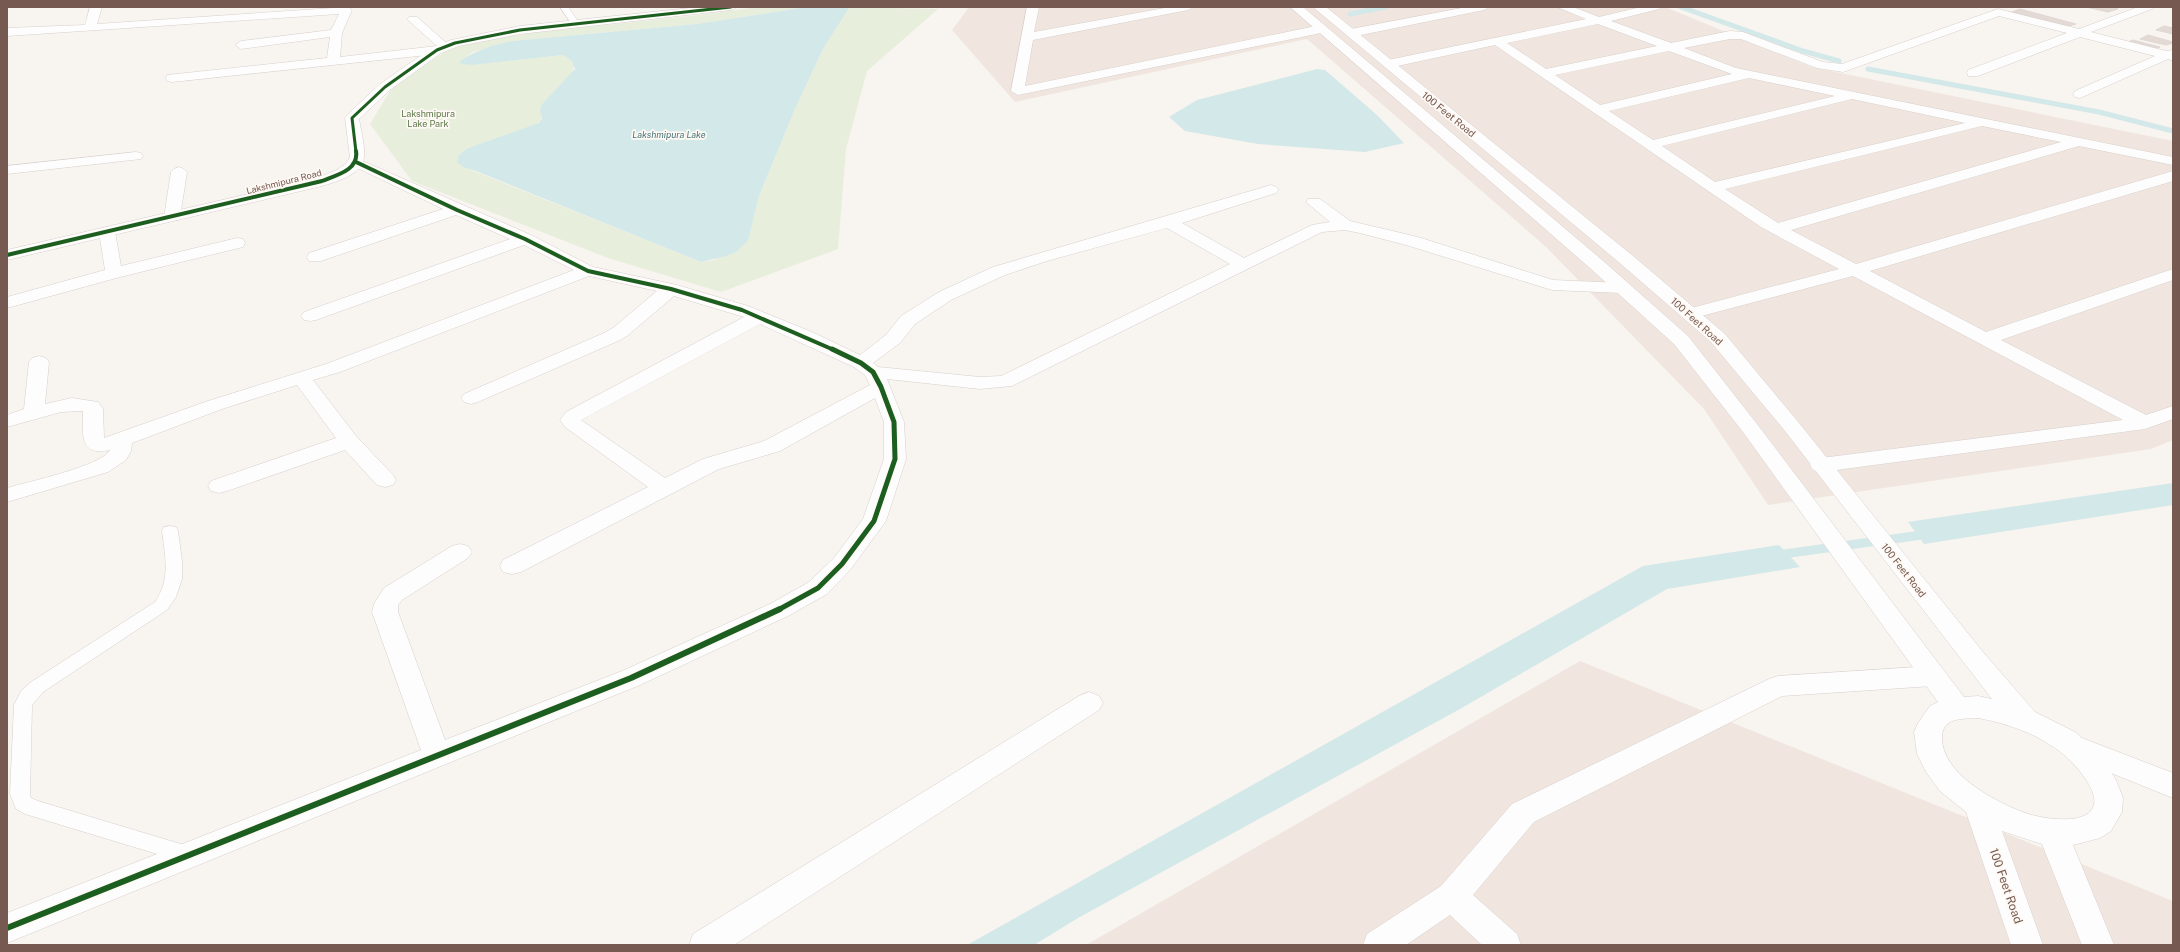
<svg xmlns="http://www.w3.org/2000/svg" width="2180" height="952" viewBox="0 0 2180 952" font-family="'Public Sans',sans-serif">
	<rect width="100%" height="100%" fill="#f8f4f0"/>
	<!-- residential -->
	<g fill="#f0e6df">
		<polygon points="969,7 1665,7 1811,67 2173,141 2173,440 2151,449 1768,505 1704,409 1546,247 1307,39 1015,102 952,30"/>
		<polygon points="1580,661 2173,901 2173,945 1086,945"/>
	</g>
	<!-- green -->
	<polygon fill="#e8eedc" points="757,7 807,7 697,24 512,41 473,52 462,60 476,64 563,55 572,61 575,64 572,73 542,104 541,121 535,125 468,148 469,169 701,262 714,260 748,241 759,196 795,109 823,49 849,7 938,9 867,71 846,149 838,249 721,292 608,258 412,181 370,124 393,86 457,44 539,32 690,16"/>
	<!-- water -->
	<g fill="#d3e8e8">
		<path d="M807,7l42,1 -26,41 -28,60 -36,87 -11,45 -12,11 -10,4 -25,6 -225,-91 -13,-4 -6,-5 2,-7 9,-7 71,-25 3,-4 -2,-9 2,-6 33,-35 -3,-8 -9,-6 -92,10 -10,-1 -1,-3c17,-11 32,-16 52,-20l185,-17z"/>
		<polygon points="1317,69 1325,70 1377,115 1404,143 1365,152 1258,144 1185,131 1169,117 1197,100"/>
		<polygon points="2173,483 2173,505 1924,544 1908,522"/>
		<polygon points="1779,545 1800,567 1667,589 1460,709 1078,918 1034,945 967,945 1643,566"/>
	</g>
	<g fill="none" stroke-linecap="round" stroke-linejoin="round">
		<!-- stream-far1 -->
		<g stroke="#d3e8e8" stroke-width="5">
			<polyline points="1681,7 1803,51 1839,61"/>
			<polyline points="1350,14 1386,7"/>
			<polyline points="1868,69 2099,112 2173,131"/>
		</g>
		<!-- stream -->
		<polyline stroke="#d3e8e8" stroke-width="9" points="1776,555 1929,534"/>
	</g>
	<!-- building -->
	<g fill="#e3dad5" stroke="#e1d7d3">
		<polygon points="2086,7 2110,7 2118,9 2108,12"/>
		<polygon points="2020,9 2076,24 2065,27 2009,13"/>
		<polygon points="2164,26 2173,28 2173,34 2156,30"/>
		<polygon points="2148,35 2173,42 2173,43 2166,45 2140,39"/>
		<polygon points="2133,40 2160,47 2153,50 2125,43"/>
	</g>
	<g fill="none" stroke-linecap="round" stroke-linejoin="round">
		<defs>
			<g id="lane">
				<polygon points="560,7 568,7 580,24 579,26 573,26"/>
				<path d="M170,526l6,1 2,4 4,30v18l-6,18 -9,13 -124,82 -11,13 -2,89 1,4 7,3 156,47 3,6 -3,6 -7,3 -162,-49 -9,-5 -6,-15 4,-89 7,-14 10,-9 124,-80c16,-23 10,-46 7,-71l2,-4z"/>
			</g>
			<g id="street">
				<polygon points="90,7 102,7 97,24 348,7 352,10 342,33 340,57 437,46 409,21 407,19 409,17 417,17 451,47 449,50 437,54 172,82 167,81 166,78 167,75 327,58 330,37 241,49 235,45 241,41 331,30 339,14 7,36 7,28 85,25"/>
				<polygon points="1027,7 1039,7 1034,32 1170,7 1194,7 1188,10 1033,40 1025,86 1321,25 1327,29 1321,33 1018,95 1011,91"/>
				<polygon points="1467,7 1490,7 1484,10 1351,37 1345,33 1351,29"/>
				<path d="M1557,7h16l26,10 42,-10h20l-2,2 -48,12 60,22 59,-12 13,1 80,30 19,2 156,-55 81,20 59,-22h16l-2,2 -61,23 75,19 7,-1v11l-5,-2 -88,39 -5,-1 -2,-3 2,-3 80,-35 -75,-19 -102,39h-10l-1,-3 1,-3 99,-37 -68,-17 -156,56 -26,-4 -76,-29h-11l-46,9 52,20 437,89v8l-94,-19 -288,84 65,34 317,-93v10l-303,90 116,61 187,-63v11l-172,60 145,75 27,-9v13l-28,10 -324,43 -8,-2 -3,-5 3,-5 8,-2 302,-38 -270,-144 -163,43 -6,-1 -3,-4 3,-4 155,-41 -78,-42 -266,-182 -107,23 -6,-4 6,-4 198,-41zM1598,24l59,22 -111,23 -39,-26zM1669,51l63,23 -132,31 -45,-30zM1749,78l86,18 -182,44 -44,-29zM1852,99l113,24 -250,59 -53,-36zM1982,126l79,16 -283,81 -53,-34z"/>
				<polygon points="136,152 141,153 143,156 141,159 7,174 7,166"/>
				<path d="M356,158l175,77 62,32 84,18 71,21 64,26 48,23 26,-20 15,-19 38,-24 54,-25 278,-82 5,2 3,3 -3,3 -94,30 62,35 68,-33 18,-3 -24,-20 2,-3h12l30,22 68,16 135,43 69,3 6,1 3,4 -3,4 -6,1 -70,-3 -146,-45 -46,-12 -15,-3 -23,2 -310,154 -32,3 -93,-10 17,43 2,37 -20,62 -36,49 -23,24 -39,22 -148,69 -633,258v-30l414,-163 -49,-138 2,-8 10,-16 68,-42 8,-2 8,2 4,6 -4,6 -66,42 -4,5v7l47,128 177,-69 148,-67 39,-22 25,-24 29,-39 21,-60v-37l-9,-24 -95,53 -61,18 -198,103 -9,2 -9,-2 -3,-6 3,-6 145,-73 -83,-60 -5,-7 6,-8 178,-95 -70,-21 -47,40 -9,5 -140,61 -7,2 -7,-2 -3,-4 3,-4 140,-61 9,-5 44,-37 -68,-15 -249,96 -27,8 43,56 37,39 3,5 -3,5 -8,2 -8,-2 -32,-35 -118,41 -8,2 -8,-2 -3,-5 3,-5 125,-43 -39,-53 -75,24 -90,34 -1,8 -5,9 -18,12 -101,30v-14c20,-6 95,-22 103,-38 -32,7 -27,-18 -27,-39l-22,1 -54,15v-12l17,-6 5,-47 3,-4 7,-2 7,2 3,4 -4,42 27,-6 26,4 5,7 1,29 104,-37 118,-37 248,-94 -50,-25 -208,75 -6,1 -6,-1 -3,-4 3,-4 206,-73 -54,-24 -135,46h-12l-2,-4 2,-4 134,-44 -92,-44 -2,-3 2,-3zM1167,228l63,36 -229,112 -21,1 -102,-10 -5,-4 27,-20 15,-19 36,-24 54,-25 42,-14zM760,324l94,43 11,8 5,10 -106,56 -61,18 -38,19 -84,-58z"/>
				<polygon points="179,167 184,169 187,172 180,217 178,220 166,220 164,217 171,172 174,169"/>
				<polygon points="107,227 113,229 115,232 121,266 237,238 243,239 245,243 243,247 120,277 7,308 7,297 105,270 99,232 101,229"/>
				<polygon points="1933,666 1942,669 1946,676 1942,683 1933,686 1782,696 1534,822 1473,895 1517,934 1521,945 1482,945 1450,915 1406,945 1363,945 1367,934 1441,886 1512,804 1769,679 1778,676"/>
				<polygon points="1089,692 1099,696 1103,703 1099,710 734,945 689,945 693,934 1079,696"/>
				<polygon points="2074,735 2173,773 2173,798 2064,754 2060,746 2064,738"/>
			</g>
			<g id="secondary">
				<path d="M700,7h37l-6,3 -211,24 -61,12 -18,7 -51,37 -31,29c2,12 6,26 5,38 -1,17 -28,25 -42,29l-315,74v-10l310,-72c12,-5 28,-9 33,-21l-5,-39 2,-3 33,-31 53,-37 18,-7 69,-14z"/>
				<path d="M1290,7h13l299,253 86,76 69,88 207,273 14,-1 14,3 -207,-268 -74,-89 -90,-78 -308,-257h13l307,249 92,78 74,89 184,229 52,60 40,20 27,25 14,23 7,18 -1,14 -11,19 -11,7 -27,7 41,100h-32l-40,-101 -40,-13 41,114h-32l-45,-133 -26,-21 -14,-19 -9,-18 -3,-22 4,-9 12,-17 8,-4 -195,-270 -69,-88 -84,-76zM1978,718c38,7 80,23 104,56 41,54 -30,50 -62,37 -28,-11 -78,-38 -78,-73 0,-21 20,-19 36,-20z"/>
			</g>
		</defs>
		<!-- lane casing -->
		<use href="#lane" stroke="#d7d0cc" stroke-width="1"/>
		<!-- street casing -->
		<use href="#street" stroke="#d7d0cc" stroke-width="1"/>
		<!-- secondary casing -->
		<use href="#secondary" stroke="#d8d0cc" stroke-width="1"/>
		<!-- lane -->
		<use href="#lane" fill="#fefdfd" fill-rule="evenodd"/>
		<!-- street -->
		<use href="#street" fill="#fefdfd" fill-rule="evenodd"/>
		<!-- secondary -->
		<use href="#secondary" fill="#fefdfd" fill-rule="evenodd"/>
		<defs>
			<polyline id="cycleway-far3" points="356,152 352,118 385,87 437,50 455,43 520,30 731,7"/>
			<g id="cycleway-far2">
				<polyline points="356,162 457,210 525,239 588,271 671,289 742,310 834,350"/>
				<path d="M7,255l315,-74c15,-6 37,-11 34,-30"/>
			</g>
			<polyline id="cycleway-far1" points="778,610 818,588 842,564 874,521 895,459 894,422 881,387 873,372 861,363 832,349"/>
			<polyline id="cycleway" points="7,928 631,678 780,609"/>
		</defs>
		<!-- cycleway-far3 casing -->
		<use href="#cycleway-far3" stroke="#fef9f4" stroke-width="4.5"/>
		<!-- cycleway-far2 casing -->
		<use href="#cycleway-far2" stroke="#fef9f4" stroke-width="6"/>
		<!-- cycleway-far1 casing -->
		<use href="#cycleway-far1" stroke="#fef9f4" stroke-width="8"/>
		<!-- cycleway casing -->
		<use href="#cycleway" stroke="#fef9f4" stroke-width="9"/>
		<!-- cycleway-far3 -->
		<use href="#cycleway-far3" stroke="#1b5e20" stroke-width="3"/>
		<!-- cycleway-far2 -->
		<use href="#cycleway-far2" stroke="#1b5e20" stroke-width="4"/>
		<!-- cycleway-far1 -->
		<use href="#cycleway-far1" stroke="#1b5e20" stroke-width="5"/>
		<!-- cycleway -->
		<use href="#cycleway" stroke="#1b5e20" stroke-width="6"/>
	</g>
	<g text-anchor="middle" stroke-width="3.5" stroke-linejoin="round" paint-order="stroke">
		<!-- far-park labels -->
		<g font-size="9" fill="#5e7a4a" stroke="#fef9f4">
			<text x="428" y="117">Lakshmipura<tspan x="428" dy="10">Lake Park</tspan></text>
		</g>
		<!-- far-water labels -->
		<g font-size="9" font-style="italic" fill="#467678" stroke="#fef9f4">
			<text x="669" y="138">Lakshmipura Lake</text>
		</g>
		<!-- far-street labels -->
		<g font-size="9" fill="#765a51" stroke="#fef9f4">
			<text transform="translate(284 182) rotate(-14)" y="3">Lakshmipura Road</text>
		</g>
		<!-- street labels -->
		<g font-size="10" fill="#765a51" stroke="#fef9f4">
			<text transform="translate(1449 114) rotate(39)" y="4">100 Feet Road</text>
			<text transform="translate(1697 321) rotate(42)" y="4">100 Feet Road</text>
			<text transform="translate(1904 570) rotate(52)" y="4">100 Feet Road</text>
		</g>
		<!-- near-street labels -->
		<g font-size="12" fill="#765a51" stroke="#fef9f4">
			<text transform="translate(2006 886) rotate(71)" y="4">100 Feet Road</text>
		</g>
	</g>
	<!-- border -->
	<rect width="2180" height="952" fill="none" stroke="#765a51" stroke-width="16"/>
</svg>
